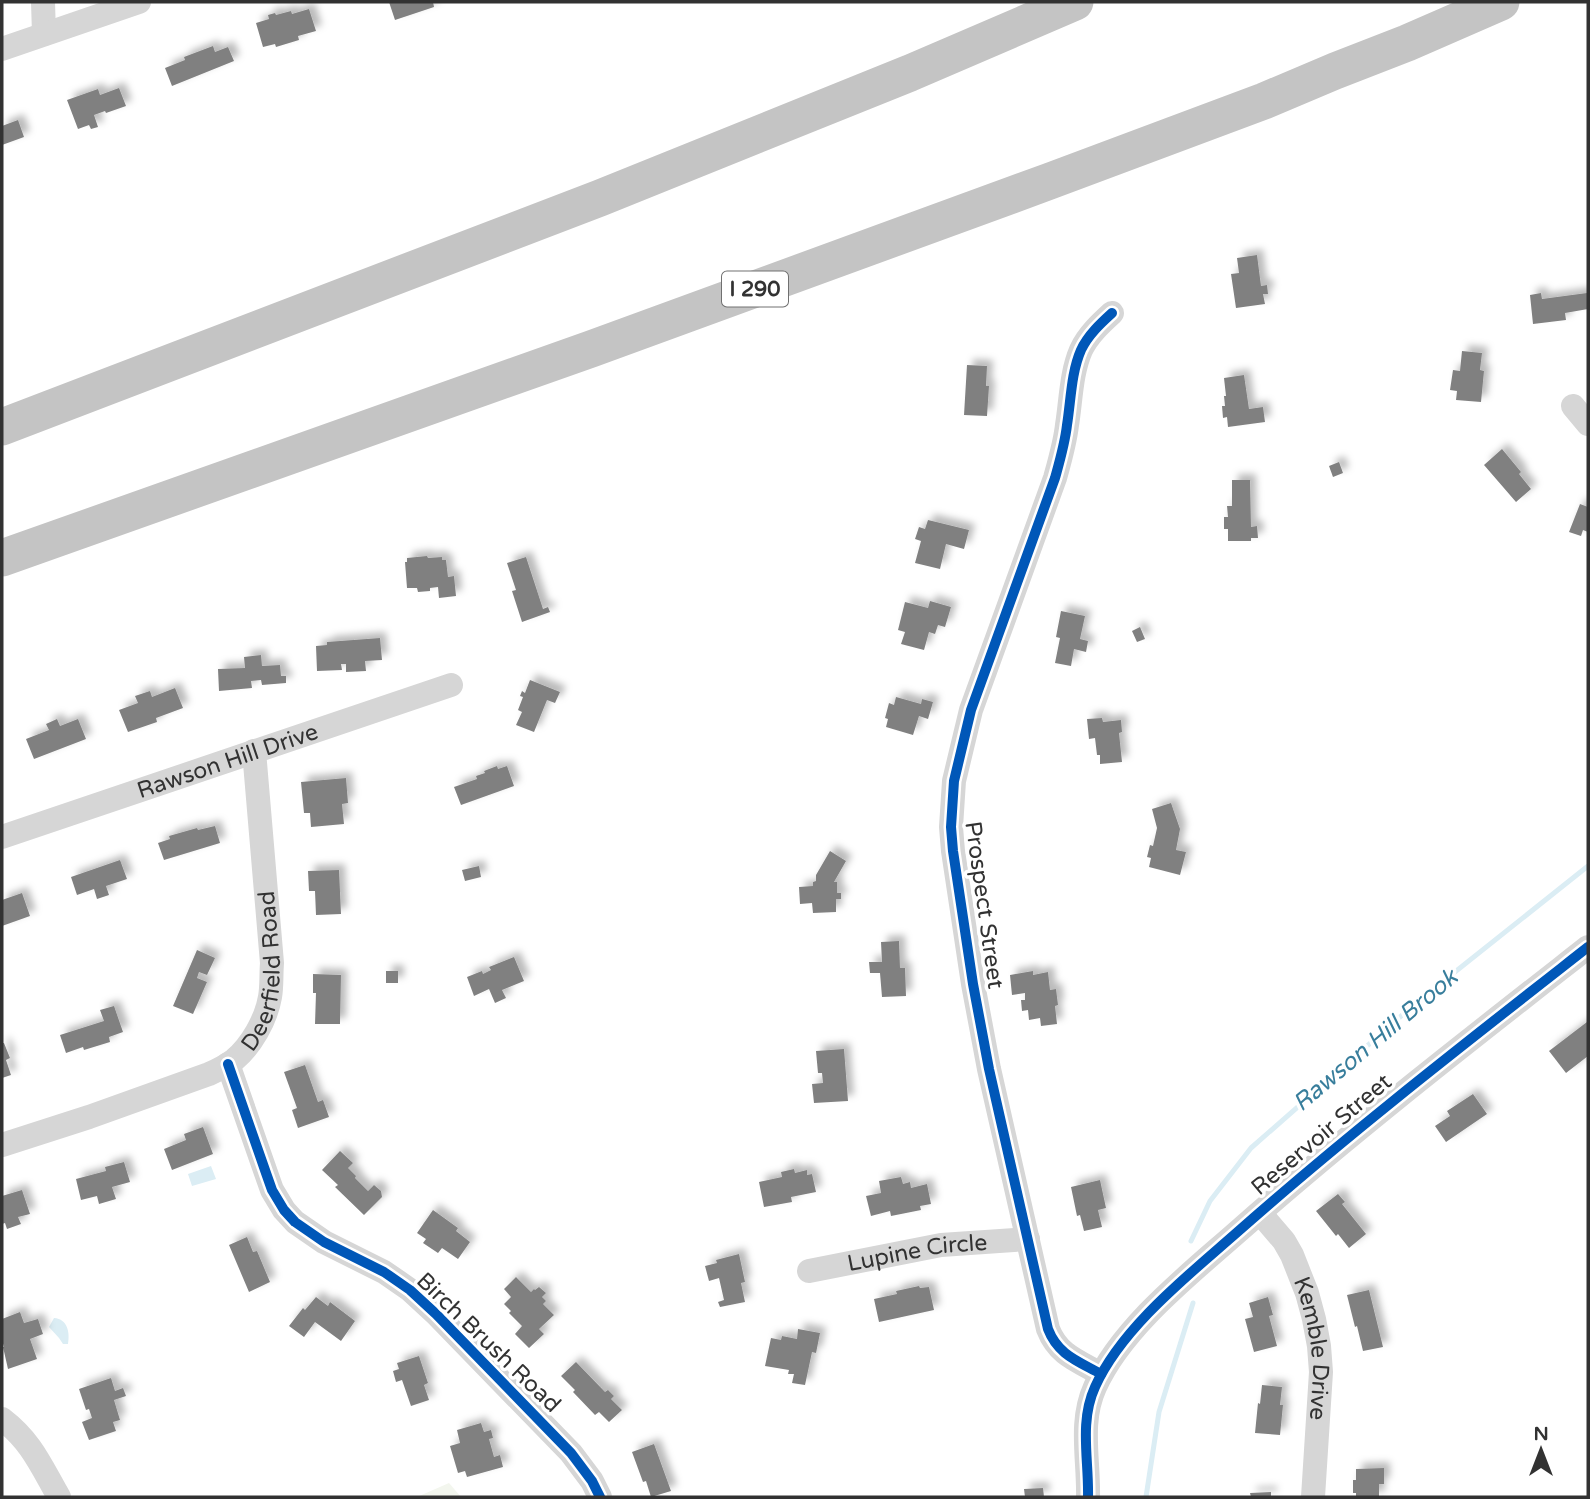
<svg xmlns="http://www.w3.org/2000/svg" width="1590" height="1499" viewBox="0 0 1590 1499" font-family="'Varela Round',sans-serif">
	<defs>
		<filter id="shadow"><feDropShadow dx="6" dy="-6" stdDeviation="3.5" flood-color="#0004"/></filter>
	</defs>
	<rect width="100%" height="100%" fill="#fff"/>
	<!-- green -->
	<polygon fill="#f3f6ee" points="449,1483 461,1497 417,1497"/>
	<!-- water -->
	<g fill="#dbedf4">
		<polygon points="211,1166 216,1179 192,1186 188,1174"/>
		<path d="M54,1318c14,1 16,15 14,26h-5l-4,-6 -10,-11z"/>
	</g>
	<g fill="none" stroke-linecap="round" stroke-linejoin="round">
		<!-- stream -->
		<g stroke="#dbedf4" stroke-width="5">
			<polyline points="1191,1241 1210,1201 1251,1148 1416,1003 1588,866"/>
			<polyline points="1146,1497 1159,1412 1193,1303"/>
		</g>
	</g>
	<!-- building -->
	<g fill="#808080" filter="url(#shadow)">
		<polygon points="389,2 433,2 434,7 395,20"/>
		<polygon points="309,9 316,31 298,36 299,40 276,47 275,44 263,47 256,23 269,19 268,15 275,13 276,15 291,11 292,14"/>
		<polygon points="213,46 215,52 228,47 234,61 172,86 165,68 185,60 184,57"/>
		<polygon points="119,88 126,106 106,113 105,111 94,115 98,127 91,129 89,125 78,129 67,100 98,89 100,95"/>
		<polygon points="18,120 24,137 2,145 2,126"/>
		<polygon points="1257,255 1261,286 1267,285 1268,294 1263,294 1265,304 1236,308 1231,274 1239,273 1237,258"/>
		<polygon points="1541,293 1542,299 1587,293 1588,309 1565,313 1566,320 1533,324 1530,295"/>
		<polygon points="1462,351 1482,353 1480,370 1484,371 1481,402 1456,400 1457,391 1450,390 1453,370 1460,371"/>
		<polygon points="967,365 987,366 986,386 989,386 987,416 964,415"/>
		<polygon points="1244,375 1249,409 1263,407 1265,422 1228,427 1227,417 1223,418 1222,406 1225,406 1224,396 1226,396 1224,378"/>
		<polygon points="1502,449 1521,472 1519,474 1531,489 1516,502 1484,465"/>
		<polygon points="1339,462 1343,473 1333,477 1329,466"/>
		<polygon points="1232,480 1250,480 1251,527 1257,526 1258,538 1251,538 1251,541 1228,541 1228,529 1224,529 1224,517 1228,517 1227,506 1232,506"/>
		<polygon points="1580,504 1588,507 1588,532 1583,530 1581,536 1569,532"/>
		<polygon points="928,520 969,530 964,549 946,544 940,569 915,563 921,541 915,539 919,527 925,529"/>
		<polygon points="427,556 428,558 442,557 442,560 446,560 448,577 454,576 456,596 439,598 438,587 430,588 430,591 418,592 417,588 407,588 405,562 407,562 407,558"/>
		<polygon points="526,557 543,609 548,607 550,612 522,622 512,591 516,590 507,563"/>
		<polygon points="930,601 951,607 945,627 938,625 935,634 929,632 924,650 901,644 905,632 898,630 905,602 928,608"/>
		<polygon points="1061,611 1085,616 1080,639 1088,641 1086,652 1074,649 1071,666 1055,663 1060,638 1056,637"/>
		<polygon points="1140,627 1145,639 1137,642 1132,631"/>
		<polygon points="380,638 382,660 365,661 366,671 346,672 346,664 341,664 342,670 317,671 316,646 327,645 327,642"/>
		<polygon points="261,655 262,666 280,665 281,676 286,676 286,683 262,685 261,680 251,681 252,688 219,691 218,669 245,668 244,657"/>
		<polygon points="530,680 560,692 555,703 547,700 534,732 516,725 522,712 518,710 523,697 520,696 522,691 525,693"/>
		<polygon points="175,688 183,708 156,718 157,722 128,732 119,710 138,703 135,696 150,691 152,697"/>
		<polygon points="896,697 921,704 922,699 933,702 928,719 919,716 913,735 886,727 888,719 885,718 889,703 894,705"/>
		<polygon points="1102,718 1103,722 1121,720 1122,732 1119,733 1122,762 1100,764 1100,755 1097,755 1095,738 1089,739 1087,719"/>
		<polygon points="57,719 60,726 78,719 86,739 34,759 26,739 49,730 46,724"/>
		<polygon points="497,766 498,769 507,766 514,786 461,805 454,787 477,779 476,776 485,773 484,771"/>
		<polygon points="346,778 348,803 342,804 344,824 311,827 310,813 304,813 301,782"/>
		<polygon points="1171,803 1180,829 1176,850 1186,852 1180,875 1149,867 1151,858 1147,857 1150,845 1153,846 1157,828 1152,809"/>
		<polygon points="215,826 220,843 164,860 158,843 170,839 169,836 197,828 198,830"/>
		<polygon points="830,851 846,861 834,882 837,882 837,893 841,893 841,899 836,899 836,912 813,913 812,903 800,904 799,887 813,886 813,882 816,881 816,875"/>
		<polygon points="120,860 127,879 106,886 109,895 97,899 94,889 77,895 71,877"/>
		<polygon points="479,866 481,877 465,881 462,870"/>
		<polygon points="339,870 341,914 316,915 315,891 309,891 308,871"/>
		<polygon points="22,893 30,916 2,926 2,900"/>
		<polygon points="899,941 900,968 905,968 906,996 882,997 880,973 870,973 869,962 882,962 881,942"/>
		<polygon points="197,950 215,958 207,975 199,972 197,978 207,982 193,1014 173,1006"/>
		<polygon points="514,957 524,981 502,990 506,998 495,1003 489,989 474,996 467,977 482,971 483,974 491,970 489,967"/>
		<rect x="386" y="971" width="12" height="12"/>
		<polygon points="1033,971 1033,975 1048,972 1050,990 1056,989 1058,1005 1055,1006 1057,1024 1041,1026 1040,1018 1029,1020 1028,1010 1022,1011 1021,1000 1025,1000 1025,993 1012,995 1010,975"/>
		<polygon points="313,974 341,975 340,1024 315,1024 316,993 313,993"/>
		<polygon points="114,1006 123,1032 109,1037 110,1042 84,1050 83,1047 66,1053 60,1035 104,1021 100,1010"/>
		<polygon points="1587,1022 1588,1056 1566,1073 1549,1051"/>
		<polygon points="2,1043 4,1043 10,1058 6,1060 11,1075 2,1078"/>
		<polygon points="844,1049 848,1101 814,1103 812,1084 823,1083 822,1073 818,1073 816,1051"/>
		<polygon points="305,1065 318,1102 323,1100 329,1117 298,1128 292,1110 297,1108 284,1072"/>
		<polygon points="1473,1094 1487,1114 1446,1142 1435,1126 1450,1116 1447,1111"/>
		<polygon points="203,1127 213,1154 172,1170 164,1149 186,1140 184,1134"/>
		<polygon points="340,1151 353,1163 348,1168 356,1176 355,1178 368,1191 374,1185 381,1191 382,1197 364,1215 335,1187 338,1185 322,1170"/>
		<polygon points="124,1162 130,1182 112,1187 116,1199 99,1204 97,1196 81,1200 76,1179 106,1171 105,1167"/>
		<polygon points="794,1169 795,1173 807,1170 807,1175 812,1174 816,1192 791,1197 792,1202 764,1207 759,1182 782,1177 781,1172"/>
		<polygon points="901,1177 903,1184 910,1182 911,1188 927,1184 931,1204 920,1206 921,1210 891,1216 890,1211 871,1216 866,1196 881,1193 879,1181"/>
		<polygon points="1100,1180 1106,1208 1098,1210 1102,1227 1084,1231 1080,1215 1077,1216 1071,1187"/>
		<polygon points="22,1190 30,1214 18,1217 21,1224 7,1229 5,1223 2,1224 2,1196"/>
		<polygon points="1338,1194 1345,1202 1342,1204 1366,1234 1349,1248 1338,1234 1336,1236 1316,1211"/>
		<polygon points="433,1210 458,1228 456,1231 470,1242 458,1259 442,1248 438,1253 423,1243 426,1239 417,1233"/>
		<polygon points="247,1237 253,1252 257,1251 270,1282 249,1292 229,1245"/>
		<polygon points="739,1254 745,1282 741,1283 745,1302 720,1307 718,1302 724,1300 719,1278 709,1281 705,1266 717,1263 716,1260"/>
		<polygon points="516,1277 531,1292 534,1289 535,1290 539,1287 546,1293 542,1297 546,1301 543,1304 554,1315 539,1329 544,1334 529,1348 515,1334 522,1326 509,1313 511,1311 504,1304 511,1297 504,1289"/>
		<polygon points="919,1286 920,1288 929,1287 934,1310 879,1322 874,1299 897,1294 896,1291"/>
		<polygon points="1369,1290 1383,1347 1363,1351 1357,1326 1355,1327 1347,1295"/>
		<polygon points="316,1297 328,1306 330,1302 355,1321 341,1341 315,1322 304,1337 289,1326 303,1308 305,1310"/>
		<polygon points="1268,1297 1273,1315 1269,1316 1277,1346 1254,1352 1245,1319 1253,1317 1249,1303"/>
		<polygon points="20,1312 24,1323 38,1319 43,1334 30,1339 37,1359 8,1369 3,1347 4,1347 2,1340 2,1319"/>
		<polygon points="798,1329 820,1333 816,1353 812,1352 805,1385 792,1383 794,1374 788,1374 789,1370 765,1366 771,1338 781,1340 782,1336 797,1339"/>
		<polygon points="419,1356 428,1383 424,1385 429,1400 411,1406 402,1380 396,1382 393,1371 399,1369 397,1363"/>
		<polygon points="576,1362 605,1392 608,1390 614,1396 611,1399 622,1410 609,1422 599,1412 595,1415 573,1392 575,1390 561,1376"/>
		<polygon points="111,1378 115,1391 123,1388 126,1396 114,1400 120,1420 113,1422 116,1431 89,1440 82,1422 92,1418 89,1409 86,1410 79,1389"/>
		<polygon points="1262,1385 1282,1387 1280,1405 1283,1405 1280,1435 1255,1433 1258,1403 1260,1404"/>
		<polygon points="481,1423 484,1432 491,1430 493,1438 489,1439 494,1457 500,1455 503,1467 467,1477 465,1471 458,1473 450,1446 460,1443 457,1430"/>
		<polygon points="654,1444 671,1491 651,1497 646,1481 643,1482 632,1452"/>
		<polygon points="1384,1468 1384,1484 1379,1484 1379,1497 1356,1497 1356,1493 1353,1493 1353,1480 1356,1480 1356,1469"/>
		<polygon points="1043,1488 1044,1497 1025,1497 1024,1489"/>
		<polygon points="1271,1492 1271,1497 1251,1497 1250,1493"/>
	</g>
	<g fill="none" stroke-linecap="round" stroke-linejoin="round">
		<!-- minor -->
		<g stroke="#d6d6d6" stroke-width="24">
			<polyline points="43,2 44,34"/>
			<polyline points="2,49 139,2"/>
			<polyline points="1573,406 1588,424"/>
			<path id="s1" d="M2,837l449,-152"/>
			<polyline points="228,1064 266,1173 272,1190 284,1210 295,1222 324,1242 384,1272 410,1290 436,1314 571,1453 592,1481 600,1497"/>
			<path id="s2" d="M2,1145l87,-28 120,-43c9,-4 17,-8 25,-14 17,-14 32,-40 36,-63 2,-11 1,-22 2,-34l-18,-212"/>
			<path id="s3" d="M1260,1213l24,28 8,14 15,38 7,26 5,27 2,26 -8,125"/>
			<path id="s4" d="M809,1271l132,-26 87,-6"/>
			<path d="M1101,1374c-23,-13 -43,-19 -53,-45l-59,-260 -16,-85 -20,-133 -2,-24 3,-46 17,-71 84,-232c5,-18 10,-35 12,-53 4,-25 4,-52 14,-75 7,-15 20,-27 31,-37"/>
			<path d="M2,1419c30,23 39,47 57,78"/>
			<path d="M1088,1497c1,-37 -9,-75 7,-110 26,-58 91,-110 139,-152 114,-101 234,-194 354,-288"/>
		</g>
		<!-- highway -->
		<g stroke="#c4c4c4" stroke-width="37">
			<polyline points="2,427 600,198 910,73 1075,2"/>
			<polyline points="2,558 591,349 1050,181 1264,101 1335,71 1407,43 1501,2"/>
		</g>
		<defs>
			<g id="cycleway">
				<polyline points="228,1064 266,1173 272,1190 284,1210 295,1222 324,1242 384,1272 410,1290 436,1314 571,1453 592,1481 600,1497"/>
				<path d="M1101,1374c-23,-13 -43,-19 -53,-45l-59,-260 -16,-85 -20,-133 -2,-24 3,-46 17,-71 84,-232c5,-18 10,-35 12,-53 4,-25 4,-52 14,-75 7,-15 20,-27 31,-37"/>
				<path d="M1088,1497c1,-37 -9,-75 7,-110 26,-58 91,-110 139,-152 114,-101 234,-194 354,-288"/>
			</g>
		</defs>
		<!-- cycleway casing -->
		<use href="#cycleway" stroke="#fff" stroke-width="15"/>
		<!-- cycleway -->
		<use href="#cycleway" stroke="#0057b8" stroke-width="10"/>
	</g>
	<g text-anchor="middle" stroke-width="7" stroke-linejoin="round" paint-order="stroke">
		<!-- shield labels -->
		<rect fill="#fff" stroke="#707070" stroke-width="2" x="722" y="271.5" width="66" height="35" rx="5"/>
		<g font-size="21" font-weight="bold" fill="#323232">
			<text x="755" y="296">I 290</text>
		</g>
		<!-- street labels -->
		<g font-size="23" fill="#323232" stroke="#fff">
			<text dy="8" stroke="none"><textPath href="#s1" startOffset="238">Rawson Hill Drive</textPath></text>
			<text transform="translate(985 905) rotate(82)" y="8">Prospect Street</text>
			<text dy="8" stroke="none"><textPath href="#s2" startOffset="346">Deerfield Road</textPath></text>
			<text transform="translate(1321 1134) rotate(-40)" y="8">Reservoir Street</text>
			<text dy="8" stroke="none"><textPath href="#s4" startOffset="110">Lupine Circle</textPath></text>
			<text transform="translate(489 1342) rotate(44)" y="8">Birch Brush Road</text>
			<text dy="8" stroke="none"><textPath href="#s3" startOffset="150">Kemble Drive</textPath></text>
		</g>
		<!-- water labels -->
		<g font-size="24" font-style="italic" fill="#387e9c" stroke="#fff">
			<text transform="translate(1375 1040) rotate(-40)" y="8">Rawson Hill Brook</text>
		</g>
	</g>
	<!-- border -->
	<rect width="1590" height="1499" fill="none" stroke="#323232" stroke-width="7"/>
	<!-- north arrow -->
	<g transform="translate(1541 1450)" stroke="#ffffff" stroke-width="5" paint-order="stroke">
	<path d="M0-5L12 26L0 18L-12 26Z" fill="#323232"/>
	<text y="-10" font-size="19" font-weight="bold" text-anchor="middle" fill="#323232">N</text>
	</g>
</svg>
